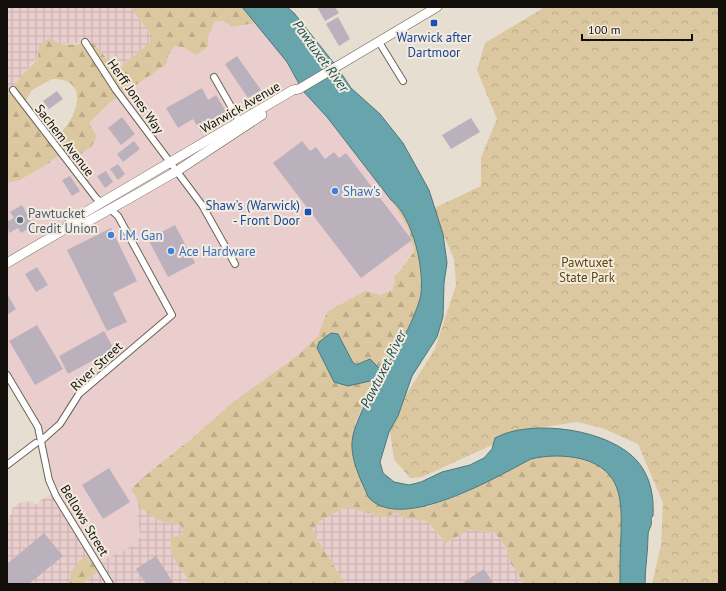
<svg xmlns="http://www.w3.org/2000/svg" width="726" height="591" viewBox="0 0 726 591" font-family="'PT Sans',sans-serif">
	<defs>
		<pattern id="industrial-grid" width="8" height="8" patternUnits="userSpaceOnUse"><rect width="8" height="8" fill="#e9cecd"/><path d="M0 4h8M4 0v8" fill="none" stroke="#c7b0af"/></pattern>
		<pattern id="forest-firs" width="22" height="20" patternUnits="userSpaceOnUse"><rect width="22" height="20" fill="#dcc8a0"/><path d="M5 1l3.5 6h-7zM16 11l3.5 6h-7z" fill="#bcab88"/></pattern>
		<pattern id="park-crowns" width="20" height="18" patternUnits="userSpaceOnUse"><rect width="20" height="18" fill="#dcc8a0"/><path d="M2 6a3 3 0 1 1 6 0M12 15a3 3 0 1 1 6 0" fill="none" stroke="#bcab88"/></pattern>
	</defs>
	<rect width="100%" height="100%" fill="#e5ded1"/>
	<!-- commercial -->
	<polygon fill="#e9cecd" points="215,21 224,21 242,26 255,23 287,62 303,91 327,117 391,200 408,228 414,252 394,276 395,282 392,290 381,295 365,291 323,325 318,336 297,356 233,402 190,440 137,498 139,507 137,517 141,536 135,545 122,553 116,554 98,563 55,492 47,460 45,438 7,374 7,183 20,180 49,163 61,153 72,165 82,153 91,147 97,137 88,123 109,103 167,64 168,55 175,46 183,47 197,55"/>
	<!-- industrial -->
	<g fill="url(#industrial-grid)">
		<polygon points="7,7 130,7 150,33 150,42 121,67 112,65 105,57 80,43 56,44 38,57 22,75 7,97"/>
		<polygon points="55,492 92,554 69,582 63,584 7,584 7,518 12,514 12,508 20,503 31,501 37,505 41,500"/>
		<polygon points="139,507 160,521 181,525 184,534 170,539 173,557 191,584 82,584 101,569 98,563 116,554 122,553 124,550 135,545 141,536 137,517"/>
		<polygon points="345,507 383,517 397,513 403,518 427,521 446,543 469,530 495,533 506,547 509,560 524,584 345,584 316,537 313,529 319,522"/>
	</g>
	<!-- forest -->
	<g fill="url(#forest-firs)" fill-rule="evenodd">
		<path d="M130,7h112l13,16 -23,4 -8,-6h-9l-7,16v9l-11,9 -14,-8 -8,-1 -7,9 -1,9 -58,39 -20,20 8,14 -6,10 -9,6 -10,12 -11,-12 -12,10 -29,17 -13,3v-86l15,-22 12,-12 4,-6 1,-11 9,-7h4c9,10 28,4 41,4l19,22 9,2 29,-25v-9zM52,79c42,-2 24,47 0,60l-28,-36 8,-13z"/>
		<path d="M391,200c24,17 33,69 29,97 -2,13 -25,63 -36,70 -5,4 -25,0 -29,-3 -8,-7 -12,-21 -17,-30l-7,-1 -12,9 29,44 22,-5 2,1 -1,10 -16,31 1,46 71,38 31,-11 73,-37c16,-4 35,-4 51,0 40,11 40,41 39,76 -1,16 -1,33 -1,49h-96l-15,-24 -3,-13 -11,-14 -26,-3 -23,13 -19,-22 -24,-3 -6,-5 -14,4 -38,-10 -26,15 -6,7 3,8 29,47h-154l-18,-27 -3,-19 13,-4 -2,-9 -21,-4 -21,-14 -2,-9 -6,-8 10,-11 49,-39 43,-38 64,-46 21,-20 9,-24 38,-21 16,4 11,-5 3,-8 -1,-6 4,-3 16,-21 -6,-24z"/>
		<polygon points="92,554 101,569 82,584 63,584 69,582 71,578 70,574 79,561"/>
	</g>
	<!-- park -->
	<polygon fill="url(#park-crowns)" points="545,7 719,7 719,584 652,584 661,545 663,503 638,444 602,428 577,422 525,430 422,477 410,478 394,459 390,431 392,417 435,349 456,285 454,259 432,209 481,186 481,157 497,119 477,70 485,43"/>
	<!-- water -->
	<path fill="#68a4ab" stroke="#4e777b" d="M242,7h45l7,6 43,54 14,21 29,26 23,29 26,47 14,44 4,29 -3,20 -1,34 -6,20 -25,39 -14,40 -9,16 -9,30 3,11 11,9 15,3 12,-3 21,-10 28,-7 14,-7 8,-9 3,-11c36,-20 116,-9 143,24 13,16 16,35 15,54l-2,2c2,10 -3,9 -3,18 0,16 -3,32 -3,48h-25c0,-16 0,-33 1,-49 1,-35 1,-65 -39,-76 -16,-4 -35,-4 -51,0 -33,17 -127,73 -161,40 -3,-3 -5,-11 -8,-16 -5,-12 -11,-27 -10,-41 2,-22 17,-38 20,-60l-2,-1 -22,5 -14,-4 -17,-34 2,-6 12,-9 7,1 14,27 4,4 14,-6 10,10c9,-4 14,-15 19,-23 8,-14 16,-31 21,-47 6,-26 -7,-83 -29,-99l-64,-83 -24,-26 -16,-29z"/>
	<!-- building -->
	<g fill="#bbb1bd">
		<polygon points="317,7 335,7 339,13 325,21"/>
		<polygon points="338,17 350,39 339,46 326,24"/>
		<polygon points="237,56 261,90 248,98 225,64"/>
		<polygon points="202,88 208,100 216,95 227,113 217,119 219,122 201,132 193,119 178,128 166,108"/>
		<polygon points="57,91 63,99 49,109 43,101"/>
		<polygon points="122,117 135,134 121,145 108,128"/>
		<polygon points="471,118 480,132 451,149 442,135"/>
		<polygon points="134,141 140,149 123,162 117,154"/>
		<polygon points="302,141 310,151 316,147 325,159 334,152 339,158 346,153 412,240 361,278 273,163"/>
		<polygon points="118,164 125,174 118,180 110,169"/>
		<polygon points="106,171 113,182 105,188 97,176"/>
		<polygon points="70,176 80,191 72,196 62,180"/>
		<polygon points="22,205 33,226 21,233 18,228 9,233 7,222 14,218 10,212"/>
		<polygon points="175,225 195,263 168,277 148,239"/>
		<polygon points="111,228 137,281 113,293 127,322 107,331 67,250"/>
		<polygon points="37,267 48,285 36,292 25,274"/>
		<polygon points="7,294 16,309 7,315"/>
		<polygon points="37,325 63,369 35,385 9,341"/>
		<polygon points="104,331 114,349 68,374 59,356"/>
		<polygon points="109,468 130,502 103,519 82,485"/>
		<polygon points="44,533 63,556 29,584 7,584 7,564"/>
		<polygon points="156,556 174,584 146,584 136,569"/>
		<polygon points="484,569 494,584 461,584"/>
	</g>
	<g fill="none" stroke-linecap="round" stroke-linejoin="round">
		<defs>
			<g id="minor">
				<polyline points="85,42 116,90 202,205 235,264"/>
				<polyline points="379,42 403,81"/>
				<polyline points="214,77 240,122"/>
				<polyline points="13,90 96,198 102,203"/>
				<polyline points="7,375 38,427 49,480 56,496 110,584"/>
				<polyline points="42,440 60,424 79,394 172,315 118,216 110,209"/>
				<polyline points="7,465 36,443"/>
			</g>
			<g id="primary">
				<polyline points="65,229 72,220 293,90 299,89 437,7"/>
				<polyline points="7,263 65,229 87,222 130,198 177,171 262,115"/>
			</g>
		</defs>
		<!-- minor casing -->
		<use href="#minor" stroke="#6b6559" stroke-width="8"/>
		<!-- primary casing -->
		<use href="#primary" stroke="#6b6559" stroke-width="10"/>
		<!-- minor -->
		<use href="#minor" stroke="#fff" stroke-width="6"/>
		<!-- primary -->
		<use href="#primary" stroke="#fff" stroke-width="9"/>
	</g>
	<!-- markers -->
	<g fill="#1a4fb4" stroke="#f3ecde" stroke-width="1.5">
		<rect x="430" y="19" width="8" height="8" rx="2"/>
		<rect x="304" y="208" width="8" height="8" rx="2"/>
	</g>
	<g fill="#3f7fe0" stroke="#f3ecde" stroke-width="1.5">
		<circle cx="335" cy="191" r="4"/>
		<circle cx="111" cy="235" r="4"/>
		<circle cx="171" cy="251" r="4"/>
	</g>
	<circle fill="#5c6f8a" stroke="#f3ecde" stroke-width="1.5" cx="20" cy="220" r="4"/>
	<g text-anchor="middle" stroke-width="4" stroke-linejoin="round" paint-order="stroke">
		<!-- transit labels -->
		<g font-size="13" fill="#164399" stroke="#f3ecde">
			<text x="434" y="42">Warwick after<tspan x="434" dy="15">Dartmoor</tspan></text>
			<text x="300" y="210" text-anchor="end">Shaw's (Warwick)<tspan x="300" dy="15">- Front Door</tspan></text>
		</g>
		<!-- street labels -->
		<g font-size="13" fill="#120f0b" stroke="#f3ecde">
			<text transform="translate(136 96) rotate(55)" y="5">Herff Jones Way</text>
			<text transform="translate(240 107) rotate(-30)" y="5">Warwick Avenue</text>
			<text transform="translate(65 140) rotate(52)" y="5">Sachem Avenue</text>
			<text transform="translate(96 366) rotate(-43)" y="5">River Street</text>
			<text transform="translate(85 520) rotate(59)" y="5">Bellows Street</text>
		</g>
		<!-- shop labels -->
		<g font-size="13" fill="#366cbe" stroke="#f3ecde" text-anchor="start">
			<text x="343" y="196">Shaw's</text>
			<text x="119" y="240">I.M. Gan</text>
			<text x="179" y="256">Ace Hardware</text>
		</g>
		<!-- service labels -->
		<g font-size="13" fill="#4e5e75" stroke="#f3ecde" text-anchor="start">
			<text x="28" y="218">Pawtucket<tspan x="28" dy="15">Credit Union</tspan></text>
		</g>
		<!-- park labels -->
		<g font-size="13" fill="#5c4611" stroke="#f3ecde">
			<text x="587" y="267">Pawtuxet<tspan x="587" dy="15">State Park</tspan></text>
		</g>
		<!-- water labels -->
		<g font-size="14" font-style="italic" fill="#184d53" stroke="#f3ecde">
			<text transform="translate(321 56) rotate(54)" y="5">Pawtuxet River</text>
			<text transform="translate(383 369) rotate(-63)" y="5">Pawtuxet River</text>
		</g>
	</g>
	<!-- border -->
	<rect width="726" height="591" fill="none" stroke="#120f0b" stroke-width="16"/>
	<!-- scale -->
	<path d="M582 34v6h110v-6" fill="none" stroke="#120f0b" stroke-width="2"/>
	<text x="588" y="34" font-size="12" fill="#120f0b" stroke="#f3ecde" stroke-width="3" paint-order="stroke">100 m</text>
</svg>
